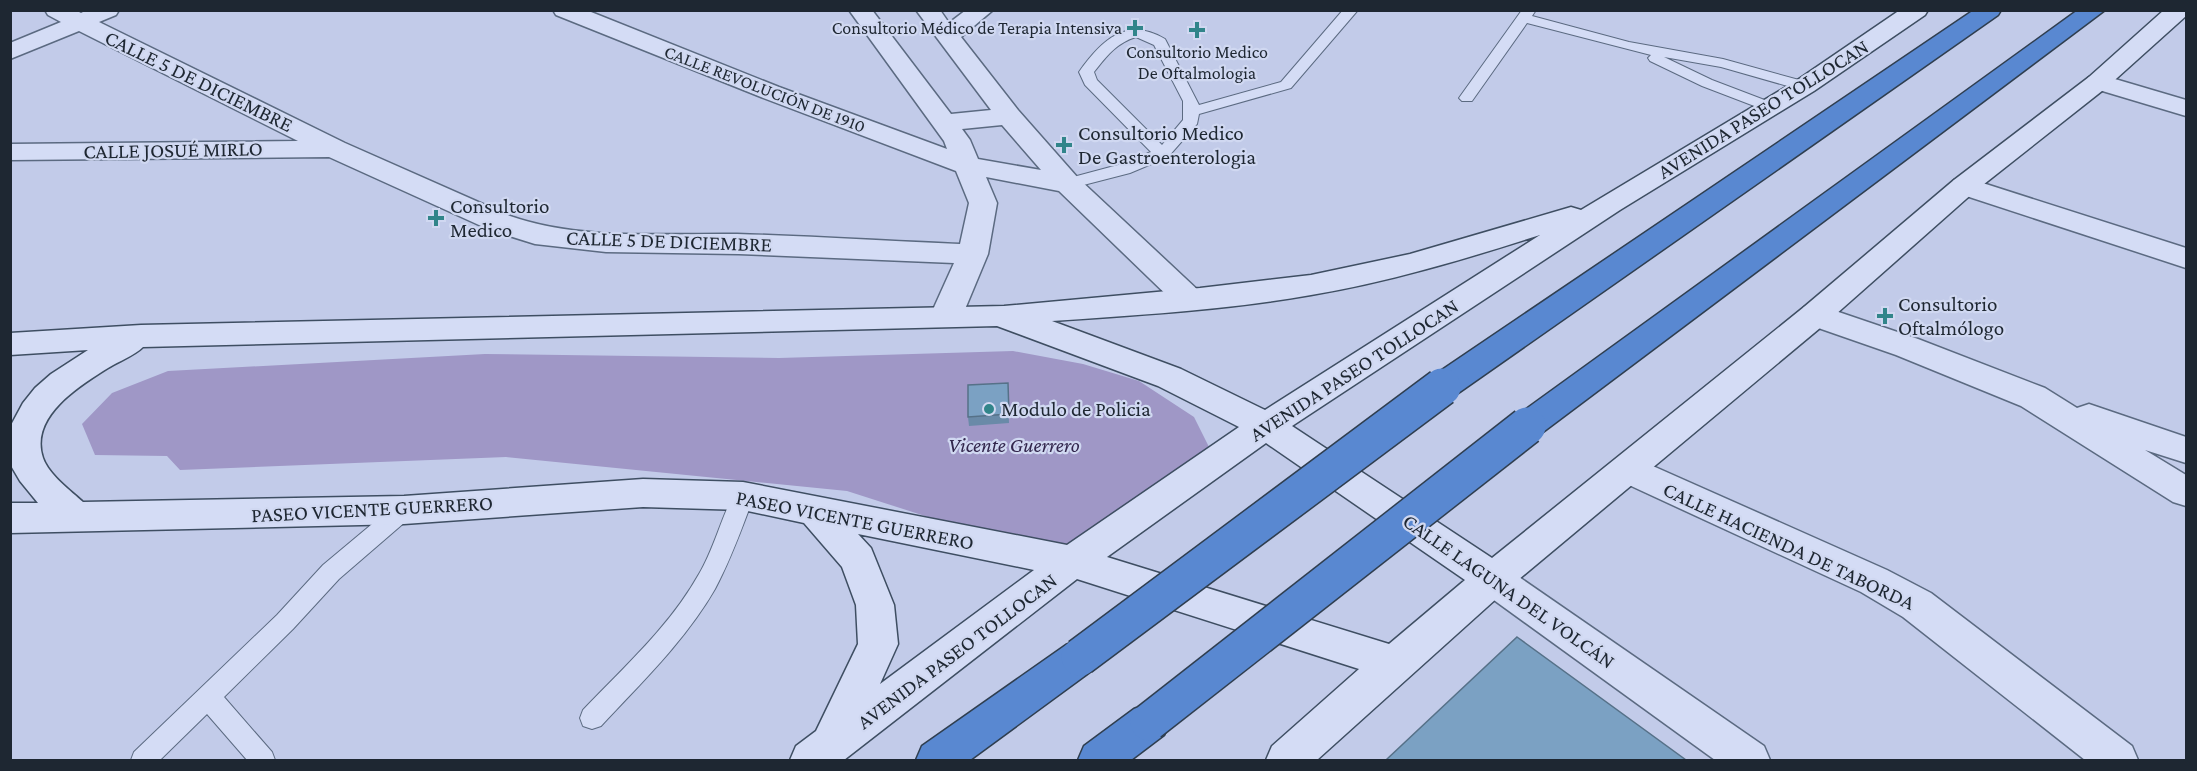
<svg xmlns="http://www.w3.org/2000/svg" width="2197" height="771" viewBox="0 0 2197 771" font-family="'Crimson Pro',serif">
	<rect width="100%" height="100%" fill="#c2cbe9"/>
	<!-- green -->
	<polygon fill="#9f97c6" points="1013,351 1083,364 1139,381 1194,417 1212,453 1071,545 975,532 847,491 506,457 180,470 167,456 95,455 82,424 112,393 168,371 485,354 779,358"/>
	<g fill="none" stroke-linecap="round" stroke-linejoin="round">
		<defs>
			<g id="lane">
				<path d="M1343,10h15l-67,78 -92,26 -2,10 -29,33 -38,16 -62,16 -8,-5 2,-4 56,-15 33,-13 -66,-67 -6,-13c22,-31 47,-56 86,-33l34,66 82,-23zM1136,37l18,8 29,56v19l-21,25 -65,-65 -3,-8c12,-15 22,-29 42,-35z"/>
				<polygon points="1522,10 1536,10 1532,16 1629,42 1723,59 1810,83 1813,86 1805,91 1721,67 1664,57 1712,80 1775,104 1778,107 1770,112 1702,86 1650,61 1648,58 1651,55 1527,23 1472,101 1462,101 1459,98"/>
				<path d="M743,488l7,2 4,6c-12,32 -23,63 -39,93 -30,52 -74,94 -114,137l-9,3 -9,-3 -3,-8 3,-8c41,-43 87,-84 116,-136 16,-27 22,-57 37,-84z"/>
				<polygon points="404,501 412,504 415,510 412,516 339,579 293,629 224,697 272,752 275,760 247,760 207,714 160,760 131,760 134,752 277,615 323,565 396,504"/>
			</g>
			<g id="street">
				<path d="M45,10h30l6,3 6,-3h32l-3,5 -17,7 246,121 165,73c71,25 152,17 227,18 74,2 149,7 223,10l9,-41 -13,-32 -195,-74 -205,-82 -3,-5h33l193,77 168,62 -3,-8 -95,-131h23l79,104 40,-4 -75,-100h24l9,13 17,-13h27l-32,27 57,73 60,68 122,114 4,7 -4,7 -11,4 -11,-4 -119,-115 -73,-14 11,26 -9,51 -25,60 -5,8 -11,3 -11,-3 -5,-8 23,-51 -215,-9 -133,-2 -71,-8 -45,-14 -161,-73 -319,3v-16l288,-3 -219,-110 -69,28v-16l51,-21 -13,-7zM1002,125l39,45 -63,-11 -8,-19 -8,-11z"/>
				<polygon points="2098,74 2186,100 2186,116 2089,87 2085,82 2089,77"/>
				<polygon points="1964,177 2186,248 2186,268 1954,192 1950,186 1954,180"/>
				<polygon points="1815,304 1918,339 2045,388 2077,408 2089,404 2186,437 2186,463 2145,450 2186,475 2186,506 2173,502 2021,406 1896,355 1804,323 1799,315 1804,307"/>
				<polygon points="1628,455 1887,570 1931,593 2132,746 2138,760 2085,760 1903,617 1861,592 1616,479 1610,469 1616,459"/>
				<polygon points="1493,563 1506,568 1764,746 1770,760 1715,760 1480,590 1474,579 1480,568"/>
			</g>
			<path id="secondary" d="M1900,10h28l-3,5 -111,76 -194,119 -328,216 200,132 312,-251 150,-127 135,-103 75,-67h22v6l-79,71 -133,105 -148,131 -320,267 -189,170h-51l6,-14 87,-77 -282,-90 -233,181h-54l6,-14 20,-15 42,-87 -2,-39 -14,-38 -38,-44 -61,-13 -100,-3 -239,17 -394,9v-30h28l-18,-22 -10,-17v-37l13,-24 12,-15 16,-14 37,-24 -78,5v-22l131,-8 863,-19 196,-18 111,-13 99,-21 161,-47 10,3 215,-129zM1540,235l-275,175 -84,-41 -129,-48c86,-6 173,-11 259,-26 78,-13 154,-36 229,-60zM997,326l161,60 81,41 -172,118 -324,-63 -100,-3 -239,17 -321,6c-12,-11 -34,-27 -40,-44 -14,-41 36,-72 65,-90 11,-7 26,-12 35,-21zM1266,443l199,137 -76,64 -282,-87zM858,534l176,36 -154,114 18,-40 -4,-39 -23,-57z"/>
			<g id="highway">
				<polygon points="1974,10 2001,10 1998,15 1454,396 1442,399 1430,396 1425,387 1430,378"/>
				<polygon points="2078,10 2105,10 1539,435 1527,439 1515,435 1510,426 1515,417"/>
				<polygon points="1080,639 1094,645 1100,657 1094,669 970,760 916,760 922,746 1066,645"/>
				<polygon points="1149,703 1164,709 1170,722 1164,735 1131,760 1078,760 1084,746 1134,709"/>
			</g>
		</defs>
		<!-- lane casing -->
		<use href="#lane" stroke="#5b6a81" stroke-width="2"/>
		<!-- street casing -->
		<use href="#street" stroke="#5b6a81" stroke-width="3"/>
		<!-- secondary casing -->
		<use href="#secondary" stroke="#3e4e62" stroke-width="3"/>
		<!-- highway casing -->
		<use href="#highway" stroke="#2f3e4f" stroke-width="3"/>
		<!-- lane -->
		<use href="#lane" fill="#d4dcf5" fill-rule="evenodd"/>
		<!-- street -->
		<use href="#street" fill="#d4dcf5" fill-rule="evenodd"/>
		<!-- secondary -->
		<use href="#secondary" fill="#d4dcf5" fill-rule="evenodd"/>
		<!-- highway -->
		<use href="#highway" fill="#5988d1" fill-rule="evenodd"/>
		<defs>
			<g id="highway-bridge">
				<polyline points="1080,657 1442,387"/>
				<polyline points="1149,722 1527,426"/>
			</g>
		</defs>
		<!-- highway-bridge casing -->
		<use href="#highway-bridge" stroke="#2f3e4f" stroke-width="40" stroke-linecap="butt"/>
		<!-- highway-bridge -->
		<use href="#highway-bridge" stroke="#5988d1" stroke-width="37"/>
	</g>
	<!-- wall -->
	<polygon fill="#6a8aa8" points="1008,392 1009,423 969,426 968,417"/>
	<!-- building -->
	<g fill="#7ba1c3" stroke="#567188" stroke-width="1.5">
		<polygon points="1008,383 1009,414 968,417 968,385"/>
		<polygon points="1517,637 1686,760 1386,760"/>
	</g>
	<!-- markers -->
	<g fill="#31858a" stroke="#d0d8f1" stroke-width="2">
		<path d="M1132 19h6v6h6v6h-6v6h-6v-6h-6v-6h6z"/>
		<path d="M1194 21h6v6h6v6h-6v6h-6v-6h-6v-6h6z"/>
		<path d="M1061 136h6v6h6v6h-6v6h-6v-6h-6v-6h6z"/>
		<path d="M433 209h6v6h6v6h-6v6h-6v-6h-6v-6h6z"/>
		<path d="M1882 307h6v6h6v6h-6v6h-6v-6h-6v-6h6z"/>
		<circle cx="989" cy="409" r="6"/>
	</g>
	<g text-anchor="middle" stroke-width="4.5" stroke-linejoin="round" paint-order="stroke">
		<!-- far-poi labels -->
		<g font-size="18" fill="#1e2732" stroke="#d0d8f1" text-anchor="end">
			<text x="1122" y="34">Consultorio Médico de Terapia Intensiva</text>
			<text x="1197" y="58" text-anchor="middle">Consultorio Medico<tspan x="1197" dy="21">De Oftalmologia</tspan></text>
		</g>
		<!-- far-street labels -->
		<g font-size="18" fill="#1e2732" stroke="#d0d8f1">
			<text transform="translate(765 89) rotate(21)" y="6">CALLE REVOLUCIÓN DE 1910</text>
		</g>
		<!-- street labels -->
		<g font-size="21" fill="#1e2732" stroke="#d0d8f1">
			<text transform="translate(199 81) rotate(26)" y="7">CALLE 5 DE DICIEMBRE</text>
			<text transform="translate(1763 109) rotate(-32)" y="7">AVENIDA PASEO TOLLOCAN</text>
			<text transform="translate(173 150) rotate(-1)" y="7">CALLE JOSUÉ MIRLO</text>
			<text transform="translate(669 241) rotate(2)" y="7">CALLE 5 DE DICIEMBRE</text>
			<text transform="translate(1354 370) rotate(-33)" y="7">AVENIDA PASEO TOLLOCAN</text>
			<text transform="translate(372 509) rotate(-3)" y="7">PASEO VICENTE GUERRERO</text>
			<text transform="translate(855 520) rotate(11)" y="7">PASEO VICENTE GUERRERO</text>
			<text transform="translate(1789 546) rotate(25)" y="7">CALLE HACIENDA DE TABORDA</text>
			<text transform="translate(1509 591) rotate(35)" y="7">CALLE LAGUNA DEL VOLCÁN</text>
			<text transform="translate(957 651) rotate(-37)" y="7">AVENIDA PASEO TOLLOCAN</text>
		</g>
		<!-- poi labels -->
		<g font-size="21" fill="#1e2732" stroke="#d0d8f1" text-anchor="start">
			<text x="1078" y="140">Consultorio Medico<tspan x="1078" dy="24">De Gastroenterologia</tspan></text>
			<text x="450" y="213">Consultorio<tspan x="450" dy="24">Medico</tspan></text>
			<text x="1898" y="311">Consultorio<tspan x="1898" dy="24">Oftalmólogo</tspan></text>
			<text x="1001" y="416">Modulo de Policia</text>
		</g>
		<!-- park labels -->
		<g font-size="21" font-style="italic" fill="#32264c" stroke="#d0d8f1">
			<text x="1014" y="452">Vicente Guerrero</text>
		</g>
	</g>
	<!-- border -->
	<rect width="2197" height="771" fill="none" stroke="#1e2732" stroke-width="24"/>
</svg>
